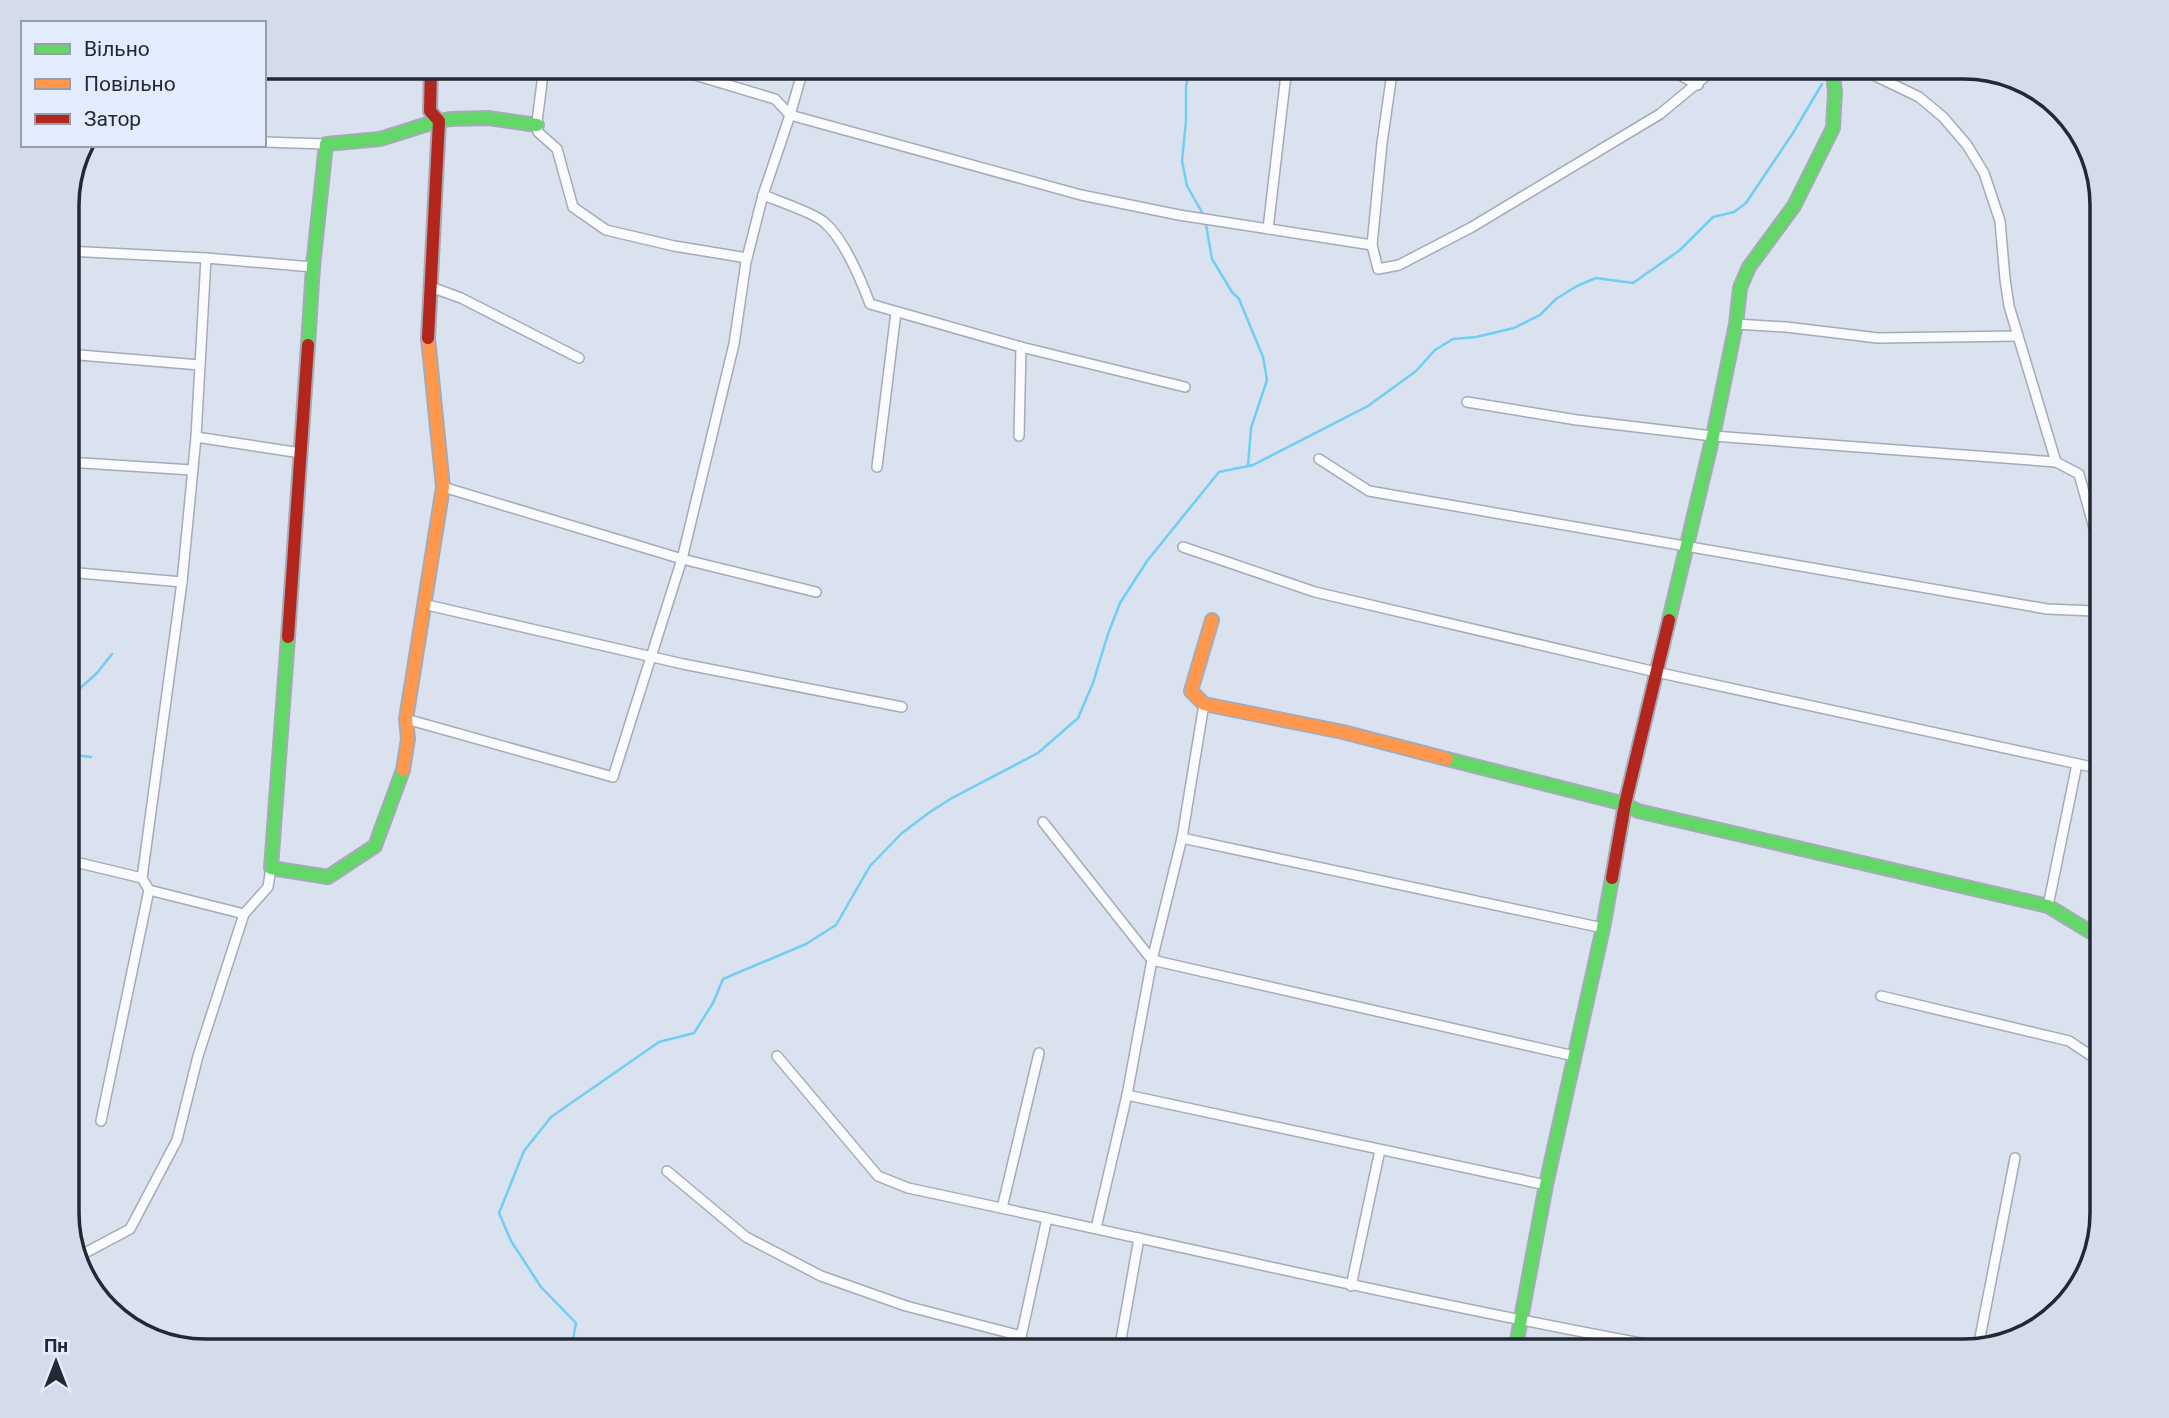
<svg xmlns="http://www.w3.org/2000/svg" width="2169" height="1418" viewBox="0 0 2169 1418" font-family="Roboto,sans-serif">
	<rect width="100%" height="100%" fill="#dae2f0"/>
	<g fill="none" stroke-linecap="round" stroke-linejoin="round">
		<!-- stream -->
		<g stroke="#6fcef1" stroke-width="2.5">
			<polyline points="1193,66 1189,72 1186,86 1186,121 1182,161 1187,186 1203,214"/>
			<polyline points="1206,225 1212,259 1232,292 1239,299 1263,357 1267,380 1251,428 1248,466"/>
			<polyline points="67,700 97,673 112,654"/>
			<polyline points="67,754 91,757"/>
			<polyline points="571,1351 576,1323 541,1287 511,1241 499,1213 524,1151 551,1117 659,1042 694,1033 713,1003 723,979 806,944 836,925 870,866 902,833 930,812 952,798 1038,753 1078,718 1093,683 1108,634 1120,603 1147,561 1219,472 1253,465 1368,406 1416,371 1435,350 1453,339 1476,337 1514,328 1540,315 1556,299 1577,286 1596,278 1633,283 1680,250 1713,217 1734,212 1746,203 1793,133 1822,84"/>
		</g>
		<defs>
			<g id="street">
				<polyline points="544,66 537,122 538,132 557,149 573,207 606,230 674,246 747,258"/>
				<polyline points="665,66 775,99 790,115 1081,195 1179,215 1372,245"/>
				<polyline points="1393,66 1382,143 1372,245 1378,269 1399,265 1472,227 1660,114 1718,66"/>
				<polyline points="1664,66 1698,85"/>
				<polyline points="1855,66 1919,97 1943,117 1967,145 1984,173 2000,221 2005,279 2009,306 2056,462 2079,474 2102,557"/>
				<polyline points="264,142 326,144"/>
				<path d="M763,195c15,6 51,18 61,27 20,17 37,58 46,82l151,43 164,40"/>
				<polyline points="1268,229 1287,66"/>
				<polyline points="67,251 206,258 313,267"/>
				<polyline points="431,287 461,298 579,358"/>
				<polyline points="1736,324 1786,327 1878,338 2018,336"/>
				<polyline points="67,354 200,365"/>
				<polyline points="1467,402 1577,420 1713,436 2056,462"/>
				<polyline points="1019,436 1021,347"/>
				<polyline points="196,437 301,453"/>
				<polyline points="1319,459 1369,491 2047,609 2094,611 2102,606"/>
				<polyline points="67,462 192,470"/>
				<polyline points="877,467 896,312"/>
				<polyline points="443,487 682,559 816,592"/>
				<polyline points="1183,547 1315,592 1656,672 2092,767 2102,755"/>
				<polyline points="67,572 182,582"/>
				<polyline points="423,604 683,664 902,707"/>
				<polyline points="406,719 613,777 682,559 734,344 746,262 763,195 790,115 804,66"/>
				<polyline points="1043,822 1152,960 1574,1056"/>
				<polyline points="1182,838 1603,928"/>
				<polyline points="67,860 142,878 149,890 244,914"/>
				<polyline points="142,878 182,582 196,437 206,258"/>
				<polyline points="2048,906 2077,764"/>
				<polyline points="1881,996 2069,1041 2102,1063"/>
				<path d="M777,1056l101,120 30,12c259,55 516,116 776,163"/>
				<polyline points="1127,1095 1546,1185"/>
				<polyline points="101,1121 149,890"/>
				<polyline points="667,1171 746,1237 821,1276 906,1306 1021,1336"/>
				<polyline points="1002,1208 1039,1053"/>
				<polyline points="1096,1228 1127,1095 1152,960 1182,838 1204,704"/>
				<polyline points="85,1253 130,1229 177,1140 198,1056 244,914 268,887 271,868"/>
				<polyline points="1351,1286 1380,1150"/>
				<polyline points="1978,1348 2015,1158"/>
				<polyline points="1018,1351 1047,1218"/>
				<polyline points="1119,1351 1139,1238"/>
			</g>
			<g id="fast">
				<polyline points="308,345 313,267 326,144 380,139 431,123 450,119 488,118 537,125"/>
				<polyline points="1669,620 1713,436 1736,324 1740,288 1749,267 1794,206 1833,128 1835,92 1832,66"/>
				<polyline points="288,637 271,868 328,877 375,846 403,770"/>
				<polyline points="1447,759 1625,804 1638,811 2048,906 2102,939"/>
				<polyline points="1515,1351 1546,1185 1603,928 1612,878"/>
			</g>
			<g id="slow">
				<polyline points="1212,620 1191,691 1204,704 1343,732 1447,759"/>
				<polyline points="403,770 408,739 406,719 443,487 428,338"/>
			</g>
			<g id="jam">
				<polyline points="428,338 439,121 430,111 431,66"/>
				<polyline points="288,637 308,345"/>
				<polyline points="1612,878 1625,804 1669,620"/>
			</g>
		</defs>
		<!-- street casing -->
		<use href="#street" stroke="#a5abb6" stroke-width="12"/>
		<!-- fast casing -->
		<use href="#fast" stroke="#a5abb6" stroke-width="16"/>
		<!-- slow casing -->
		<use href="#slow" stroke="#a5abb6" stroke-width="16"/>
		<!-- jam casing -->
		<use href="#jam" stroke="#a5abb6" stroke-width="16"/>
		<!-- street -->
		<use href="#street" stroke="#f9fbfd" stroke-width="9"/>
		<!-- fast -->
		<use href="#fast" stroke="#63d668" stroke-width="12"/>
		<!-- slow -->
		<use href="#slow" stroke="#ff974d" stroke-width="12"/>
		<!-- jam -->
		<use href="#jam" stroke="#b3261e" stroke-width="12"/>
	</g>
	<!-- crop -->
	<path d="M0 0H2169V1418H0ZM205 79H1964A126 126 0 0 1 2090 205V1213A126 126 0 0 1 1964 1339H205A126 126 0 0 1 79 1213V205A126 126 0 0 1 205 79Z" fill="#d4dcec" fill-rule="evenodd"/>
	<path fill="none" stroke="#232832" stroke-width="3.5" d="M205 79H1964A126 126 0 0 1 2090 205V1213A126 126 0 0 1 1964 1339H205A126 126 0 0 1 79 1213V205A126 126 0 0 1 205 79Z"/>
	<!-- legend -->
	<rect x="21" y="21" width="245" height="126" fill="#e3ecfc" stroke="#969eab" stroke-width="2"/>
	<rect x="35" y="44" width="35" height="10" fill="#63d668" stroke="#969eab" stroke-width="2"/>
	<text x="84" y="56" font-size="21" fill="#232832">Вільно</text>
	<rect x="35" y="79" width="35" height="10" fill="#ff974d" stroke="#969eab" stroke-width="2"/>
	<text x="84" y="91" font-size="21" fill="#232832">Повільно</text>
	<rect x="35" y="114" width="35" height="10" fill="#b3261e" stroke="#969eab" stroke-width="2"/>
	<text x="84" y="126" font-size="21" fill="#232832">Затор</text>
	<!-- north arrow -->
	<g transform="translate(56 1362)" stroke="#e3ecfc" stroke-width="5" paint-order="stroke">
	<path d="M0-5L12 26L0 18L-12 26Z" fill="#232832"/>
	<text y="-10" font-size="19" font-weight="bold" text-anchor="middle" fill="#232832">Пн</text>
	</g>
</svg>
